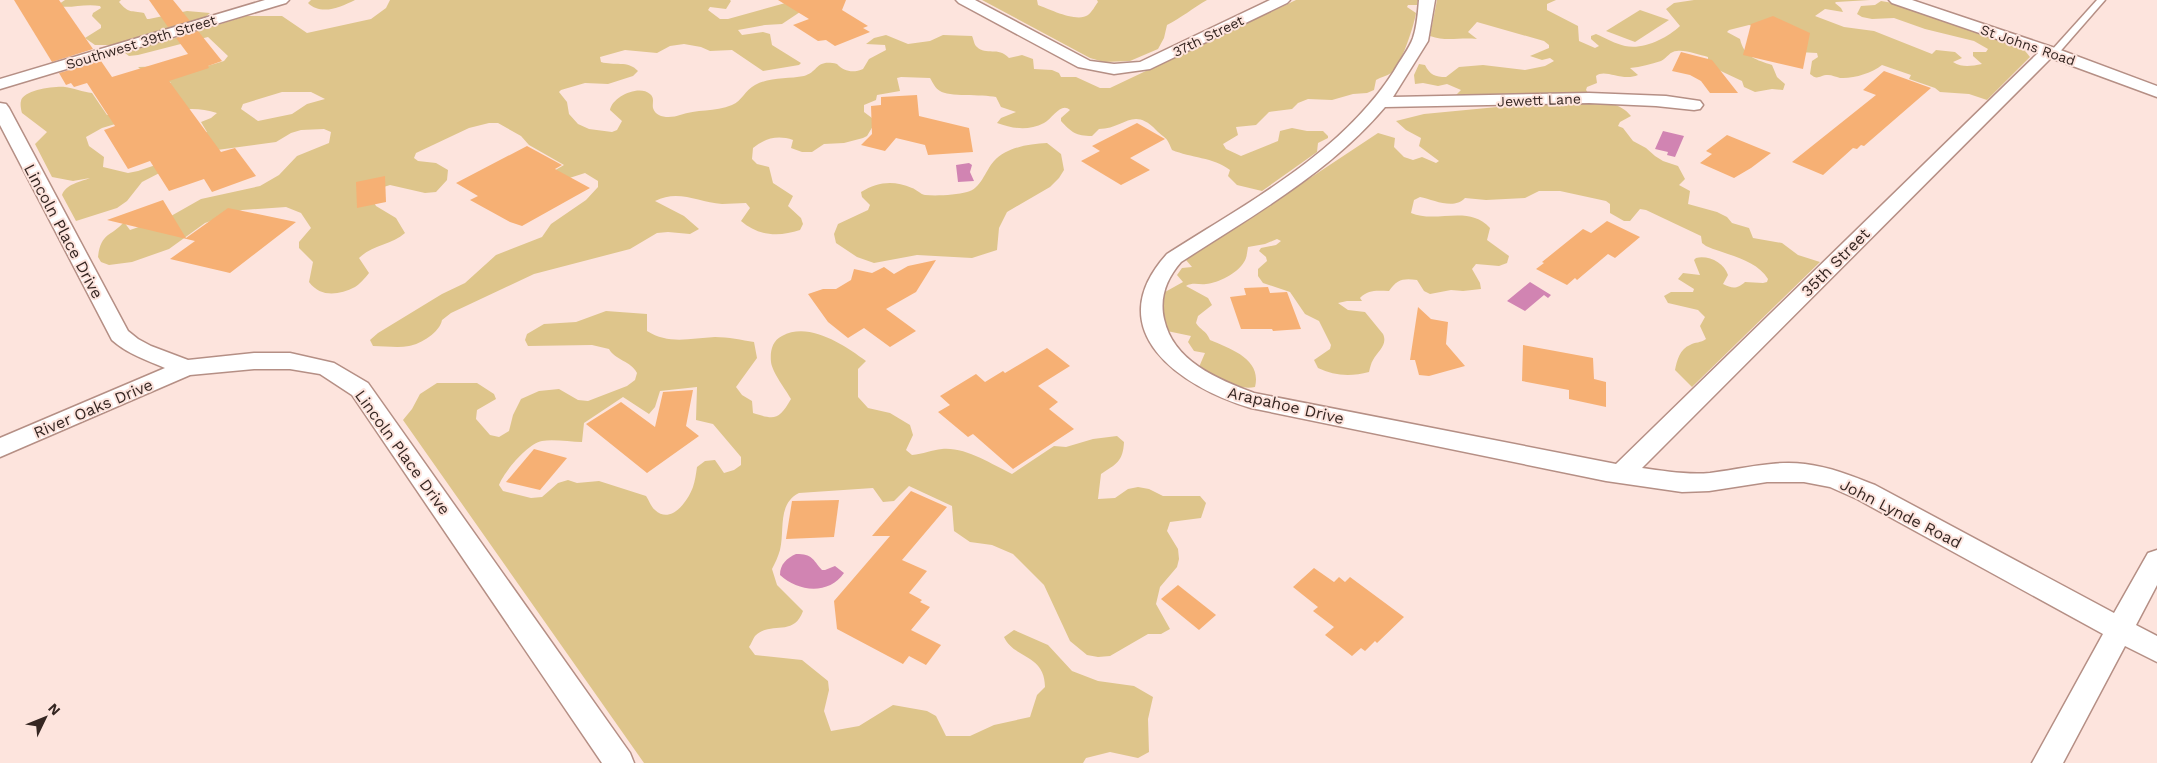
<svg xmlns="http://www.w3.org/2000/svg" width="2157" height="763" viewBox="0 0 2157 763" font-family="'Work Sans',sans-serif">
	<rect width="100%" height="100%" fill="#fde4dd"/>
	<!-- green -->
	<g fill="#dec58b" fill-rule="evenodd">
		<path d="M65,0h56l-2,2c10,12 12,8 25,11l3,6h2l38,-8 23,2 -7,6 -88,26h-20l-10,-7 16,-10v-3l-9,-9 1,-3 8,-5 -1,-2c-16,-3 -29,3 -44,0z"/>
		<path d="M311,0h44c-14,7 -34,16 -47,3z"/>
		<path d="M390,0h340l1,1 -5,8 -16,-2 -2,3 12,9h8l61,-17 20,4 -27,18 -17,1 -27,5 4,5 21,-3 7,2 2,11 29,18 -2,2 -36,6 -31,-21 -22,1 -9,-4 -17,-3 -14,2 -13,7 -32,-3 -25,7 1,5c13,4 27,-2 37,9l-5,5 -25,8 -23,-1 -24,7 -2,2 8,10 2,12 9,10 11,5 23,3 5,-2 5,-9 -12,-11c2,-13 29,-26 40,-16 5,4 2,9 3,14 3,11 19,10 27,7 16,-6 35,-3 52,-10 10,-4 13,-15 23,-20 15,-8 33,-6 49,-9 15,-4 11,-17 33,-12 7,8 17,9 26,5l6,-10 17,-9 -1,-5 -19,-1 8,-6 12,-3 22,9 22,-3 13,-6 29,1c2,4 2,9 5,11 9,9 21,-1 32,11l13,-3 11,4 1,10 18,1 7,3 2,4h15l24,11h10l186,-88h122l-1,5h-9l-1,2 9,6c-2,13 -15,53 -25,60 -4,3 -10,4 -15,7l-2,10 -7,3 -14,1 -21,6 -24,-1 -10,4 -6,6 -23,3 -13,13 -20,2 2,8 -15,9 3,5 15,7 37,-15 2,-10 12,-3 15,3h16l5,5v2l-10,5 -1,9 -55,39 -25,-6 -9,-9 2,-6c-17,-13 -39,-12 -58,-20 -6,-15 -6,-10 -16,-20 -23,-24 -32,-1 -57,-1l-7,7c-16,0 -21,-4 -31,-15v-3l9,-8c-9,-8 -17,8 -26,13 -16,8 -30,6 -47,0l4,-5 15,-6 -15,-5 -5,-10c-14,-3 -48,0 -56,-6 -5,-3 -7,-8 -10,-13l-29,-1 -4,1 3,13 -23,4 -1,5 -12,5v7l12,9 -9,15 -4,2 -19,5 -20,1 -12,8h-10l-11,-4 2,-8c-15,-5 -28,-2 -40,8l-1,11 5,5 12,3 4,16 20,13 -5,10 13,12 2,6 -3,6c-21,7 -42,6 -59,-9l9,-13 -4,-5c-8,0 -16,1 -24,1 -24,-2 -44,-15 -67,-3l29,15 15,13 -9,5 -22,-2 -11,1 -27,16 -96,25 -83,39 -9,7c-2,12 -21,24 -33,26 -11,2 -24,0 -36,0l-3,-6 8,-7 64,-39 23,-11 31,-28 46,-18 9,-13 35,-24 12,-13v-6l-13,-8 -28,9 -15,-4 22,-13 -35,-20 -8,-9 -23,-13h-9l-20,5 -53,25 -2,5 4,3 18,2 12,7 -1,10 -11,12 -11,1 -35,-8 -22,7 8,14 20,12 9,15c-13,12 -33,12 -46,25l10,15c-4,5 -9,11 -14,14 -16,8 -34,11 -46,-5l4,-20 -14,-14v-6l12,-14 -10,-15 -15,-6 -44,3 -37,13 -36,26 -37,13 -23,3 -8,-3 -3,-5c3,-25 13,-20 26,-35l6,8 41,-14 30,-17 59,-13 19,-11 18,-19 32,-13 2,-11 -7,-3 -23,1 -10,3 -15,9 -59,8 -44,16 -31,16 -15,19 -10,7 -41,13 -14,-26c4,-11 18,-13 28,-17l-17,3 -21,-4 -17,-33 12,-12 -25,-19c-1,-3 -2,-9 -1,-12 2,-11 34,-15 44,-14 8,1 18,5 27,6l15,22h11l4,7 -20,6 -16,9 3,9 15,11 -1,10 25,6 10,-2 44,-15 3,-16 22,-8 -6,-10 10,-4 6,-5c-23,-8 -45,-2 -68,1l12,-24 10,-8 -14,1 -19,-16 32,-1 14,7 40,-12 4,-5 -20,-19 -70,18 -9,1 -4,-3 18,-8 29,-6 74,-23h36l25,17 64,-14 15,-11zM282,92h29l14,7 -18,5 -15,10 -34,7 -17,-12 2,-5z"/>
		<path d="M982,0h55l1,5c11,4 39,18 50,10 4,-3 7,-9 10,-13l-1,-2h110c-14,8 -26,18 -40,25l-3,13 -6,11 -28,12 -26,1 -14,-4z"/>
		<path d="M1437,0h119l-9,4v6l31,16 1,15 16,7 4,-2 -8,-7v-3l5,-2c9,4 20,10 29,12 19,4 42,-8 55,-20l-14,-17 8,-6 20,-3h176l-34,2 -1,1 6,5 2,4 -18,-3 -10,7 29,11 30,4 58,23 4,-4 19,2 7,6 -9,4c10,6 18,4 29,2l-9,-8v-4h13l2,-3 -14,-8 -49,-12 -31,-11 -22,1 -10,-2 -5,-3 4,-8 14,-1 6,-4 12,2 117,39 12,5 8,10 -43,43 -18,-6 -29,-2 -5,-4 -26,-9 2,-4 -29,-10c-10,8 -29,14 -42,13 -4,-1 -8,-3 -12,-3 -9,0 -10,6 -18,-1l2,-13 6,-4 -1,-4 -19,-1 -7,-18 -42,-9 -20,5 -2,2 13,7c4,18 17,21 32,26l5,12 8,7 -2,6 -11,-1 -17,3 -11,-5 -2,-6 -34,-16v-8c-9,-2 -21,-7 -31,-6 -7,0 -10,7 -16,10 -10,3 -20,6 -31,7l8,7c-16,7 -33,-7 -42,1l1,7 -10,4 -1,3 3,4 -136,4 8,-8 -14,-6 -9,2 -15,-3 -8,1 -1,-9 5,-11 6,1c5,10 10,12 21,12l13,-10 24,-2 42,5 20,-4 9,-5 -4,-3 -8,2 -12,-4 19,-8v-3l-5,-4 -67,-19 -9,10 9,7c-18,-2 -30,3 -47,-3z"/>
		<polygon points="1640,10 1669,20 1635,42 1606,31"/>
		<path d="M1550,102c26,0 63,-8 81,14l-11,6 -2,4 5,2 10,13 13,7 9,8 8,5 15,5 7,13 -6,6 11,6 -2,13 29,8 10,5 5,6 17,5 4,10 29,5 16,12 22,7 -128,125 -17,-17c2,-10 5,-21 15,-25 5,-3 11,-2 16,-6l-6,-13 5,-9 -7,-7 -30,-7 -4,-7 7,-4h22l1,-3 -16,-10 5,-6 17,2 -6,-15 2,-2c13,-3 28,5 32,17l-5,9c9,4 13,6 22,-2l18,1 4,-1 1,-3c-12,-20 -42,-24 -62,-33l-4,-3 -1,-7 -55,-26 -6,-1 -10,12h-6l-14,-8v-9l-4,-3 -46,-10h-21l-14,7 -39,2 -21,-2c-11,12 -31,2 -45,-1l-6,3 -3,13c25,11 58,-9 79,15l-3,12 22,16 -2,7 -8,3 -23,-2 -4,5 8,14 1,6 -18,2 -12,-1 -21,4 -6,-3 -7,-11c-13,-2 -20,-1 -28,11 -12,0 -20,-2 -29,7l2,3h-15l-9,2 10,7 17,2 18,22c5,11 -5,17 -10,26 -2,3 -3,8 -4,12 -18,5 -35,4 -51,-4l-4,-8 16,-11 1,-4 -12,-24 -14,-7 -15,-22 -27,-9 -5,-7v-7l9,-8 -1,-4 -7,-6 2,-3 15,-3 5,-4 -4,-2 -12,5 -17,3c-1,5 -1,11 -4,15 -6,11 -26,21 -38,22 -7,1 -13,-2 -20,2l22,12 4,7 -14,11 -2,7c4,7 10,7 14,17 21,9 52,19 45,47 -19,4 -40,-11 -56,-20l6,-14 -11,-2 -6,-9 3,-6 -24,-5 -5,-26 3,-13 18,-10 -6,-7 5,-7 10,-1 -6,-7 192,-127 17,5 -1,9 10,10 9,3 9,-3 14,6 3,-2 -20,-15 2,-8 -15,-8 -10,-9 28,-7z"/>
		<path d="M1047,143l14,11 3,16 -5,8 -9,9 -43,25 -8,16 -2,22 -25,8 -55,-3 -43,8 -17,-6 -21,-14 -2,-9 4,-10 30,-14 2,-5 -8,-8 -1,-5c17,-10 32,-12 51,-4 4,1 8,6 13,7 12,1 31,0 42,-3 14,-3 18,-21 27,-31 13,-14 35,-17 53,-18z"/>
		<path d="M606,311l41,3v17c22,14 44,7 68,6 13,0 27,3 39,5l3,16 -21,29 6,8 10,6 1,12c22,7 26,7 38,-14 -5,-9 -19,-27 -20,-37 -1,-11 1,-21 11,-26 27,-15 62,9 84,25l-8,8v28l10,11 22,5 20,12 3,10 -7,15 6,5c11,-1 20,-5 30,-6 24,-2 49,15 70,25l42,-28 12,1 27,-8 24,-3 7,6c-1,20 -8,22 -23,32l-3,25 17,-1 13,-9 10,-2 11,2 14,7h37l6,7 -5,15 -31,4 -3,9 11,18 1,10 -2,8 -17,20 -4,17 14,25 -9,5h-13l-38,22 -12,1 -11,-2 -17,-14 -26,-56 -31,-31 -21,-9 -22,-3 -16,-11 -2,-25 -43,-20 -15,15 -11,1 -10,-14 -74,5c-22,11 -14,37 -19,57 -2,7 -5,13 -8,19l5,16 26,26c-10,27 -32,9 -48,25 -2,3 -4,8 -6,11l6,8 47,5 26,21 1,9 -5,21 7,20 28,-5 34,-21 34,6 9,5 10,20h24l24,-11 36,-8 7,-22 8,-8c0,-33 -31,-28 -41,-50l10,-7 34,15 24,26 26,10 36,5 19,11 -5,22 1,33 -11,6 -28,-6 -24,6 -3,5h-439l-241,-343 9,-11 8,-15 17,-11h40l17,11 2,5 -19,11 -1,9 14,16 9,2 10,-6 4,-16 8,-16 18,-8 20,-2 19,11 10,1 39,-15 8,-6 2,-7c-6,-12 -22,-13 -28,-24l-17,-4 -64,1 -3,-6 2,-6 17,-10 32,-2zM697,387l-1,33 17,4 28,33v8l-7,5 -10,3 -9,-13 -10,1 -8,6c-1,7 -2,14 -4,20 -5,14 -22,38 -38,23 -4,-3 -6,-10 -9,-14l-47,-15 -22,2 -9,-3 -10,3 -16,14 -11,1 -28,-7 -4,-6c5,-13 28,-41 43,-44 12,-2 28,1 40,1l2,-19 39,-26 26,17 6,-7 5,-16z"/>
	</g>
	<!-- water -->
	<g fill="#d184b2">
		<polygon points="1663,131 1684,136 1675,157 1667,155 1668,152 1655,149"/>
		<polygon points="969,163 972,165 970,172 974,181 958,182 956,165"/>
		<polygon points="1530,282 1551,295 1548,298 1544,295 1525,311 1507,301"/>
		<path d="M796,554c17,0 16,5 26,16h3l10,-4 9,7c-15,22 -46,19 -64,2 0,-11 7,-17 16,-21z"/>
	</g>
	<!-- building -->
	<g fill="#f6b074">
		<polygon points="14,0 59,0 93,49 52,62"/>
		<polygon points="149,0 173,0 190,21 168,27"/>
		<polygon points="778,0 846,0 842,10 868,26 863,28 870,32 835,46 826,40 818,41 793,25 809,19"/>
		<polygon points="1773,16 1810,33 1803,69 1743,55 1751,24"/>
		<polygon points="198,31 222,61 208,66 209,68 169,81 221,152 235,148 256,176 212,192 204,179 169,191 150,161 128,169 104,130 115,126 87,83 74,87 71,83 66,85 59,73 101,61 112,77 188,54 176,38"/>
		<polygon points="1681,52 1712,60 1738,93 1710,93 1701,81 1690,75 1672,71"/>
		<polygon points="1884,71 1931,88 1864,146 1861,145 1857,149 1853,148 1823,175 1792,162 1876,95 1863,90"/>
		<polygon points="917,95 919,116 969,128 973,152 928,155 925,145 896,138 885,151 861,145 872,134 871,106 881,105 881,97"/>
		<polygon points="1137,123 1165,139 1130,158 1150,170 1121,185 1081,161 1100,151 1092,146"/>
		<polygon points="1727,135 1771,153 1751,168 1734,178 1700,163 1712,154 1706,151"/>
		<polygon points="527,146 562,165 555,169 590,188 522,226 510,222 470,200 478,196 456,183"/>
		<polygon points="385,176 386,202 357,208 356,182"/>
		<polygon points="163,200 186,238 228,208 296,222 230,273 170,259 195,241 107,220"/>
		<polygon points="1607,221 1640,237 1615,258 1608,254 1577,280 1575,278 1567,285 1536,269 1544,263 1542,262 1583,229 1591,233"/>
		<polygon points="936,260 916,292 886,309 916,331 890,347 864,328 848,338 828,322 808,294 823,289 836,289 851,280 854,269 872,273 884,267 894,274 908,266"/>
		<polygon points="1268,287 1270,293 1287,292 1301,329 1273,331 1272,329 1241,329 1230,297 1246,295 1244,288"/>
		<polygon points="1418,307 1431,319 1448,322 1446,344 1465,366 1429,376 1419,375 1415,360 1410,360"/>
		<polygon points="1523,345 1593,358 1594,379 1606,382 1606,407 1569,399 1569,390 1522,381"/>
		<polygon points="1047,348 1070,366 1038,386 1058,402 1049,409 1074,429 1013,469 973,434 968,437 938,412 950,405 940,396 976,374 985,382 1003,371 1005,373"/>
		<polygon points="693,390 686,426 699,436 647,473 586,424 621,402 655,427 663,392"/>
		<polygon points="534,449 567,458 540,490 506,482"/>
		<polygon points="911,491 947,507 902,560 927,571 909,593 922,600 920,602 930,607 911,630 941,645 926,665 909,656 903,664 837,629 834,601 890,536 872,536"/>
		<polygon points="839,500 834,537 786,539 792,501"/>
		<polygon points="1314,568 1334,582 1339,577 1345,582 1350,577 1404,617 1377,643 1375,641 1365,651 1361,648 1352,656 1325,635 1334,627 1313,611 1318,607 1293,587"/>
		<polygon points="1178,585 1216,615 1199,630 1161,599"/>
	</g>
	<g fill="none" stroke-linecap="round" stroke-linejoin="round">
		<defs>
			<polygon id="lane" points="2097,0 2105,0 2057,55 2051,55 2051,51"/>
			<g id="street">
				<polygon points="265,0 289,0 286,3 0,89 0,79"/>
				<polygon points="956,0 975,0 1090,61 1114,64 1140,62 1270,0 1290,0 1287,3 1150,69 1114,74 1078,67 959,3"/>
				<path d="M1419,0h16l-7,41 -35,56 196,-4 77,3 34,5 3,4 -3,4 -6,1 -38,-4 -67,-3 -204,4c-56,66 -133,109 -204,155 -14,16 -22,35 -17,57 9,42 53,60 90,74l362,71 422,-411 -146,-50 -3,-3h23l143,48 102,38v11l-106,-39 -409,410c23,3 45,7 68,5 32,-4 64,-13 95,-9 25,3 47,12 70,21l239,128 34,-60 9,-3v35l-21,40 21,11v26l-32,-16 -62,117h-31l71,-129 -246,-135 -27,-12 -26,-5h-37l-58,9 -27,1 -76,-11 -355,-73c-71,-21 -153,-78 -84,-154 81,-52 174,-100 227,-183 6,-11 15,-22 19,-33 4,-12 5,-26 6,-38z"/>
				<path d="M0,103l6,1 3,4 119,223 10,8 13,7 37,14 66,-7h36l44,10 34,20 262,370 4,10h-32l-250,-368 -32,-21 -30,-5h-36l-64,6 -190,82v-19l165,-70c-19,-8 -37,-14 -53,-28l-112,-215z"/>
			</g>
		</defs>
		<!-- lane casing -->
		<use href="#lane" stroke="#b58f85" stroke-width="3"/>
		<!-- street casing -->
		<use href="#street" stroke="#b58f85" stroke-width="3"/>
		<!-- lane -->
		<use href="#lane" fill="#fff" fill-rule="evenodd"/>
		<!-- street -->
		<use href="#street" fill="#fff" fill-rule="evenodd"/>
	</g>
	<g text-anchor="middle" stroke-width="4" stroke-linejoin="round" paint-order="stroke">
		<!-- far-street labels -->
		<g font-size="14" fill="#352622" stroke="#fde4dd">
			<text transform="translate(1208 36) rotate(-26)" y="5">37th Street</text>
			<text transform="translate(141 42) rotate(-17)" y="5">Southwest 39th Street</text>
			<text transform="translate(2028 45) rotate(19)" y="5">St Johns Road</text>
			<text transform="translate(1539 100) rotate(-2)" y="5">Jewett Lane</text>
		</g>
		<!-- street labels -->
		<g font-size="16" fill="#352622" stroke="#fde4dd">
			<text transform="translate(64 231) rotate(62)" y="6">Lincoln Place Drive</text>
			<text transform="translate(1835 262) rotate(-45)" y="6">35th Street</text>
			<text transform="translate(1286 405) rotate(13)" y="6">Arapahoe Drive</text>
			<text transform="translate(93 408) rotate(-23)" y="6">River Oaks Drive</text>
			<text transform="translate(403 452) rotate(54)" y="6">Lincoln Place Drive</text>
			<text transform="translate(1901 513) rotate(27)" y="6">John Lynde Road</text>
		</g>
	</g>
	<!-- north arrow -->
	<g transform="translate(45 718) rotate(47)" stroke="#fde4dd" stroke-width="4" paint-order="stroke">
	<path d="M0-4L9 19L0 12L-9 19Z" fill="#352622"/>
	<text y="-8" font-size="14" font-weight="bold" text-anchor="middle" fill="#352622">N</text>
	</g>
</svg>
